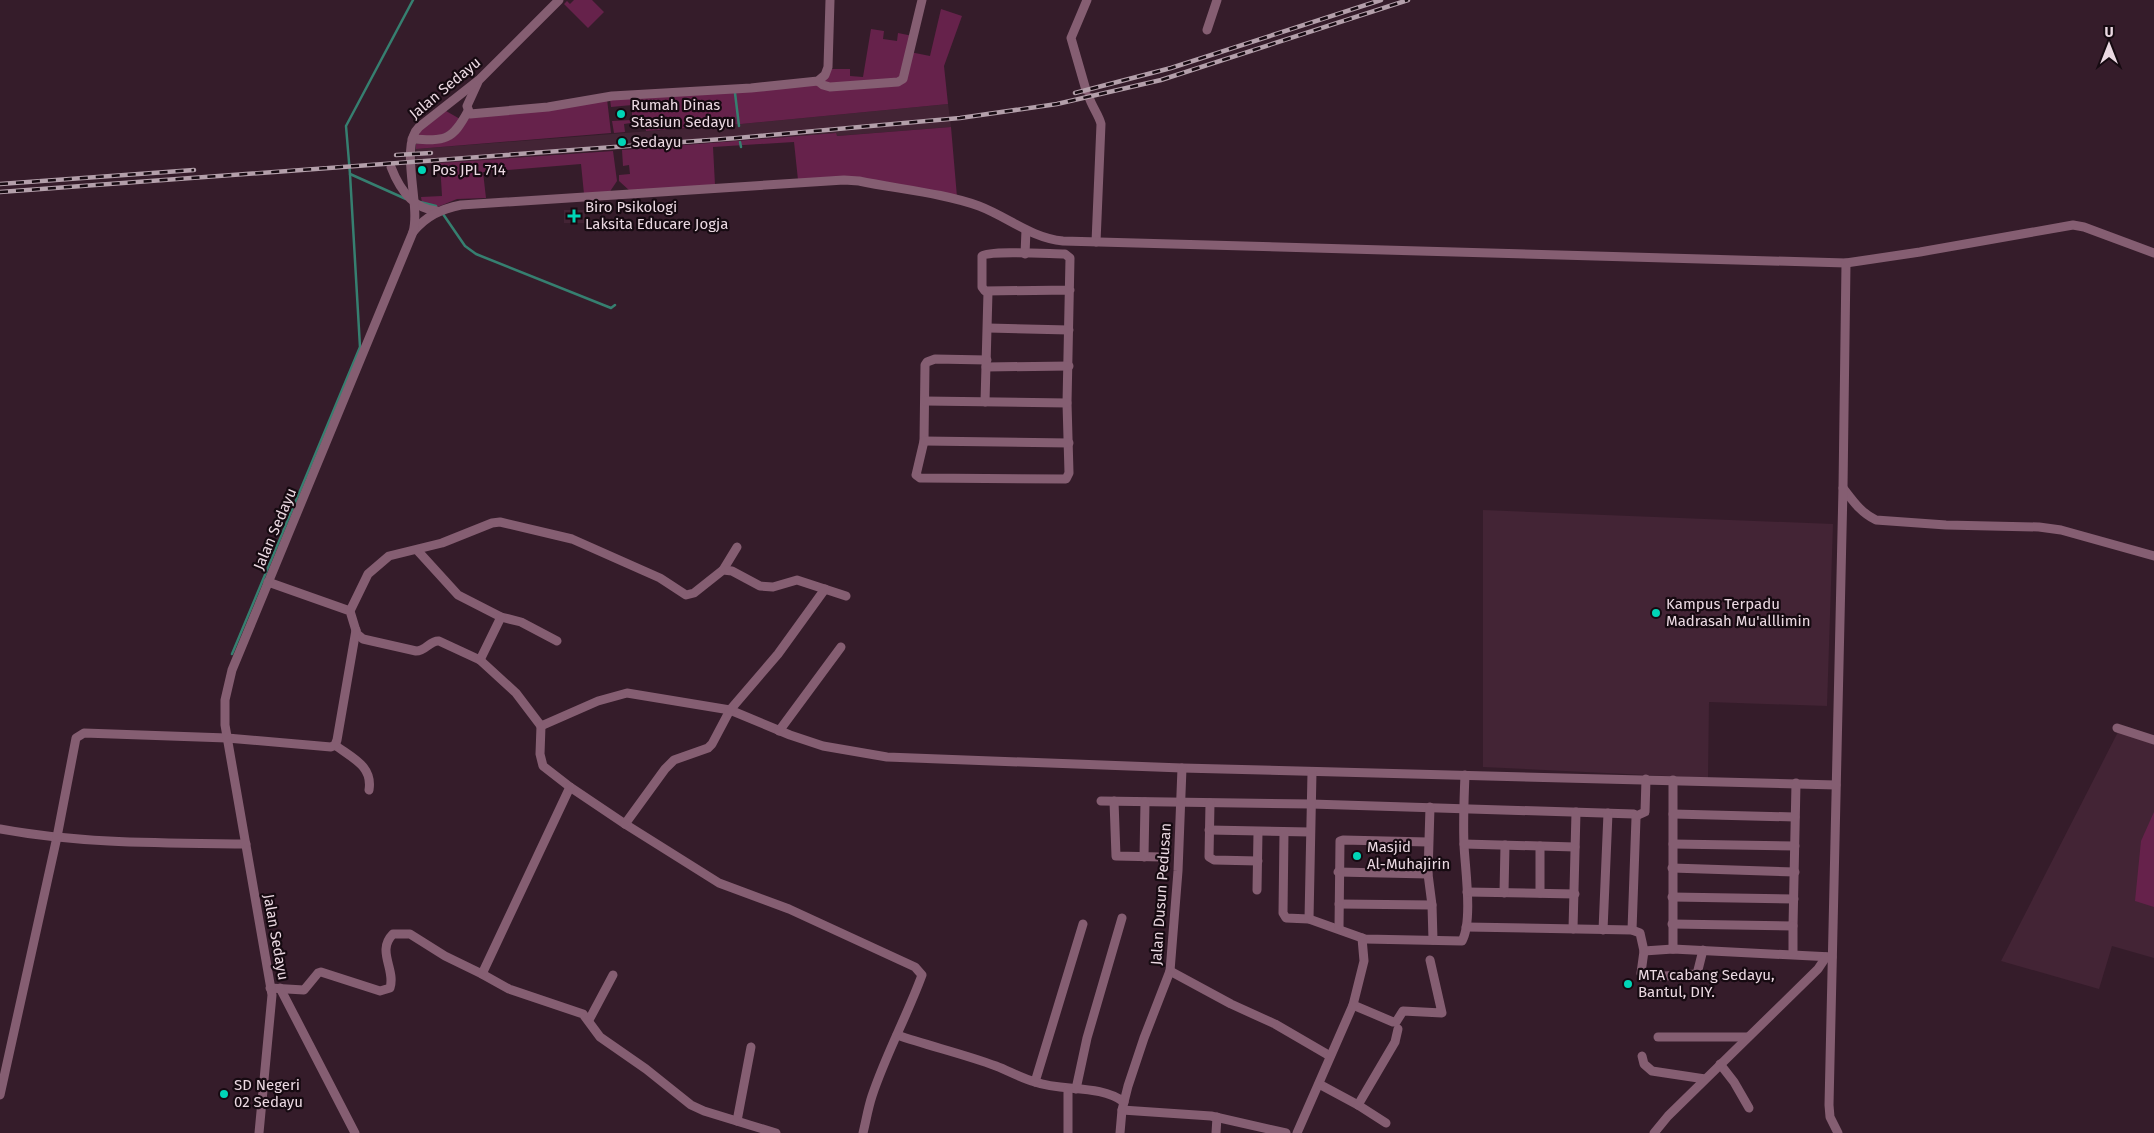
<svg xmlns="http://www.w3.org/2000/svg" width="2154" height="1133" viewBox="0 0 2154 1133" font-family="'Fira Sans',sans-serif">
	<rect width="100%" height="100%" fill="#351c2a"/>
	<!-- built -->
	<g fill="#432435">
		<polygon points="948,104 951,127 836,136 836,133 417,165 416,149 741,124"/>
		<rect x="564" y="210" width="21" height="13"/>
		<polygon points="1483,510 1833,524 1827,706 1709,702 1708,778 1483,767"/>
		<polygon points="2118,732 2154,742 2154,958 2112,946 2099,989 2001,961"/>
	</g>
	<!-- green -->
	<g fill="#66224b">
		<polygon points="574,0 592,0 604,12 588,28 564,4 567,1 570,4"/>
		<polygon points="941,9 962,16 944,66 948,104 741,124 646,131 644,121 624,124 625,132 614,133 612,121 632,120 632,105 611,107 610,99 816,84 831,69 850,69 850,76 863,77 871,29 884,31 883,39 897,41 898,33 913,36 910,52 930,56"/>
		<polygon points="607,99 611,133 416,149 416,144 444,142 453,138 471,116"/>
		<path d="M446,111l14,8c-16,19 -18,16 -42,18l3,-7z"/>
		<polygon points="951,127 957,197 858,177 798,180 794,142 713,147 715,185 630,191 619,181 619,175 630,174 629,165 623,166 622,150 836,133 837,136"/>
		<polygon points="613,151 617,181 609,193 584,194 581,164 483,172 486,198 457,199 435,208 422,203 421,197 442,196 440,163"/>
		<polygon points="2154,812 2154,907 2135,901 2141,841"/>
	</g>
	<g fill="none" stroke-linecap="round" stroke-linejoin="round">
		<!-- stream -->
		<g stroke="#367f70" stroke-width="2.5">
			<polyline points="735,93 739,126"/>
			<polyline points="740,142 741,147"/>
			<polyline points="350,174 406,199"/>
			<polyline points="420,202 436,206"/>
			<polyline points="443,214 465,246 476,254 611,308 615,305"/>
			<polyline points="232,654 360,347 350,174 346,126 413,0"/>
		</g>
		<!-- minor -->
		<g stroke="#855e72" stroke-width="9">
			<polyline points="1207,30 1217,0"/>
			<polyline points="818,81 823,85 830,87 898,82 903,79 922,0"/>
			<polyline points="478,82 467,106 470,114 548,107 612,96 751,88 818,81 825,75 828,67 830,0"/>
			<polyline points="1086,90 1071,38 1087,0"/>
			<path d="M1089,97c3,10 10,18 12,27l-5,118"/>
			<path d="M412,139c33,2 40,2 56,-28"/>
			<path d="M391,167c8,21 22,42 46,44"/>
			<path d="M413,232c13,-16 28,-23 48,-27l383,-25 15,1c38,8 84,12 120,25 29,11 52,32 84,35l783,22 74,-11 153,-27 11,2 70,26"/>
			<polyline points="1025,254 1026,230"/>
			<polyline points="988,328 1069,330"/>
			<path d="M987,360l-52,-1 -8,3 -2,3 -1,76 -8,34 4,3 146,1 3,-6 -2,-70 3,-145 -5,-4c-14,0 -75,-4 -83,2v31l3,4 85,-1"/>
			<polyline points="986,367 1069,366"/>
			<polyline points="925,401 1067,403"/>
			<polyline points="985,402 988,292"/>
			<polyline points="924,441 1069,443"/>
			<path d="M1843,488c10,13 18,25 33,32l70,5 93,2 22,3 93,26"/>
			<polyline points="417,550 458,595 501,617 521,622 557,641"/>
			<polyline points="723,570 737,547"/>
			<path d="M268,582l82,29 7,23 6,5 53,12c10,0 14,-11 23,-10l41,19 36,33 25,33 57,-25 29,-8 103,17 60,25 33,11 64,11 295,11 654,17"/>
			<polyline points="350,611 368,574 389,556 442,543 492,523 500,522 572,539 660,578 686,595 694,593 723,570 732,571 760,586 773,587 797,580 846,596"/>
			<polyline points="480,660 501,617"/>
			<path d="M541,726l-1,28 3,12 27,21 55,37 94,59 70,26 126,58 7,8c-15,41 -36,79 -50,121 -4,12 -6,25 -9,37"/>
			<polyline points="2117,728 2154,740"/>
			<polyline points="779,731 841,647"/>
			<path d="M335,745c17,13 38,21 34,45"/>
			<polyline points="1101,801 1311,804 1634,814 1636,818 1632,930"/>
			<polyline points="1114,801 1116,856 1162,857"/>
			<polyline points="1210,803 1209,857 1214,860 1258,861"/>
			<polyline points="1430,807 1428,874 1432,905 1433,940"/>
			<polyline points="1673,814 1795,817"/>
			<polyline points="1636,816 1645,812 1646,779"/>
			<polyline points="625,824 665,769 674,760 708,748 712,744 730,710 778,654 825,589"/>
			<path d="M0,829c81,15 164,14 246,15"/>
			<polyline points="1209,830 1310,832"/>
			<path d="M1284,832l-1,81 3,5 23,1 56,20 97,2c11,-20 3,-73 2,-96 -1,-24 0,-47 1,-70"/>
			<polyline points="1464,844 1575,847"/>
			<polyline points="1673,844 1795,846"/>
			<polyline points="1540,846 1540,893"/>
			<polyline points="1144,857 1145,802"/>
			<polyline points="1672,868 1795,872"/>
			<polyline points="1338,872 1428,874"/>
			<polyline points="1257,890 1258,832"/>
			<polyline points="1467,892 1575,894"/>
			<polyline points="1504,893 1505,845"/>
			<polyline points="1672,897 1794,899"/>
			<polyline points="1339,904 1432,905"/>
			<polyline points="1309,919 1312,772"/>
			<polyline points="1672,924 1793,926 1796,783"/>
			<polyline points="1466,927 1632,930 1640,933 1644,951 1673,949 1832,957"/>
			<polyline points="1339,928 1340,841 1343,840 1428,842"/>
			<polyline points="1573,929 1576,812"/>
			<polyline points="1603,930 1608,813"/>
			<polyline points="1673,949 1673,780"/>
			<polyline points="1644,951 1641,973 1648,977 1697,974 1703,950"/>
			<polyline points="1793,954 1793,926"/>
			<polyline points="1170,971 1231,1004 1275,1024 1330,1056"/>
			<polyline points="482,974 509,989 583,1014 600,1037 646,1069 691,1105 704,1111 776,1133"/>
			<path d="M270,988l34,2 14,-17 3,-1 59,19 10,-3c6,-19 -14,-37 3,-54h17l35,22 37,18 88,-187"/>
			<polyline points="280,988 355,1133"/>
			<polyline points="1353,1005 1393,1022 1396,1022 1403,1011 1442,1013 1430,960"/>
			<polyline points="589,1020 613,975"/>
			<path d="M897,1035c32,11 67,19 99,31 13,5 25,12 39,16 28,10 64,2 89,20"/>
			<polyline points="1658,1037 1748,1037"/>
			<polyline points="1642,1056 1644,1064 1652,1071 1705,1079"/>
			<polyline points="1720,1064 1734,1082 1749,1108"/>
			<polyline points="1035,1082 1083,924"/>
			<polyline points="1319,1084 1358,1105 1386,1123"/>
			<polyline points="1076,1089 1087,1038 1122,918"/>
			<polyline points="0,1095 57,837 76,738 84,733 227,738 331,747 335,745 337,740 356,630"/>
			<polyline points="1358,1105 1395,1042 1398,1029"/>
			<polyline points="1122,1110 1211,1116 1286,1133"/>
			<polyline points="737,1121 751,1047"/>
			<path d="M259,1133l13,-138 -47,-270v-25l7,-30 181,-438c8,-27 -14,-86 6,-105l61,-48 79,-79"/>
			<polyline points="1068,1133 1068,1089"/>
			<polyline points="1120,1133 1122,1110 1128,1086 1144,1038 1170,971 1178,871 1182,768"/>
			<polyline points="1216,1133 1217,1117"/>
			<polyline points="1297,1133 1353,1005 1364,961 1362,938"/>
			<polyline points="1654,1133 1668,1116 1818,969 1826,957"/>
			<polyline points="1838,1133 1830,1117 1829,1105 1843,488 1846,263"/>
		</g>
		<defs>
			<g id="rail">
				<polyline points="1075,93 1171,68 1381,0"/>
				<polyline points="396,155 431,153"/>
				<polyline points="0,184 194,170"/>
				<polyline points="0,192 737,138 960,118 1057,104 1161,80 1408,0"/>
			</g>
		</defs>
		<!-- rail casing -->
		<use href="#rail" stroke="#b39faa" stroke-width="4.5"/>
		<!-- rail -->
		<use href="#rail" stroke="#160a11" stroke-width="2.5" stroke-dasharray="8" stroke-linecap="butt"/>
	</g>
	<!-- markers -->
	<g fill="#00d5b7" stroke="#160a11" stroke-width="2">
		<circle cx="621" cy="114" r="5"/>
		<circle cx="622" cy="142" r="5"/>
		<circle cx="422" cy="170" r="5"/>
		<path d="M571.5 208.5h5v5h5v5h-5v5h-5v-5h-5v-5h5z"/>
		<circle cx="1656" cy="613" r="5"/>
		<circle cx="1357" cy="856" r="5"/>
		<circle cx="1628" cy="984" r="5"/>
		<circle cx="224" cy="1094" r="5"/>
	</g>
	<g text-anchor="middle" stroke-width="4.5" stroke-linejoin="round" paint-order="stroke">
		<!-- street labels -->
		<g font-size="15" fill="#ebd9e2" stroke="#160a11">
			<text transform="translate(445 88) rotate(-40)" y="5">Jalan Sedayu</text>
			<text transform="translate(275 529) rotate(-67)" y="5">Jalan Sedayu</text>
			<text transform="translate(1161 894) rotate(-86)" y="5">Jalan Dusun Pedusan</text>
			<text transform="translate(276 937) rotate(80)" y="5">Jalan Sedayu</text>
		</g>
		<!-- poi labels -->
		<g font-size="15" fill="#ebd9e2" stroke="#160a11" text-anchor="start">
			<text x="631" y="110">Rumah Dinas<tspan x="631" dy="17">Stasiun Sedayu</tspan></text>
			<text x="632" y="147">Sedayu</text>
			<text x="432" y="175">Pos JPL 714</text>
			<text x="585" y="212">Biro Psikologi<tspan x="585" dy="17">Laksita Educare Jogja</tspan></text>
			<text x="1666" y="609">Kampus Terpadu<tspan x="1666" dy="17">Madrasah Mu'alllimin</tspan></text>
			<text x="1367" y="852">Masjid<tspan x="1367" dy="17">Al-Muhajirin</tspan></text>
			<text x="1638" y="980">MTA cabang Sedayu,<tspan x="1638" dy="17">Bantul, DIY.</tspan></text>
			<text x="234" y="1090">SD Negeri<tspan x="234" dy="17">02 Sedayu</tspan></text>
		</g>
	</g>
	<!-- north arrow -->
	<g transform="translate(2109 45)" stroke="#160a11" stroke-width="4" paint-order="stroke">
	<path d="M0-4L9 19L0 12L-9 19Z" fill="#ebd9e2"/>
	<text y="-8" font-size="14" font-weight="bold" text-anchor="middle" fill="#ebd9e2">U</text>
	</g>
</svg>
